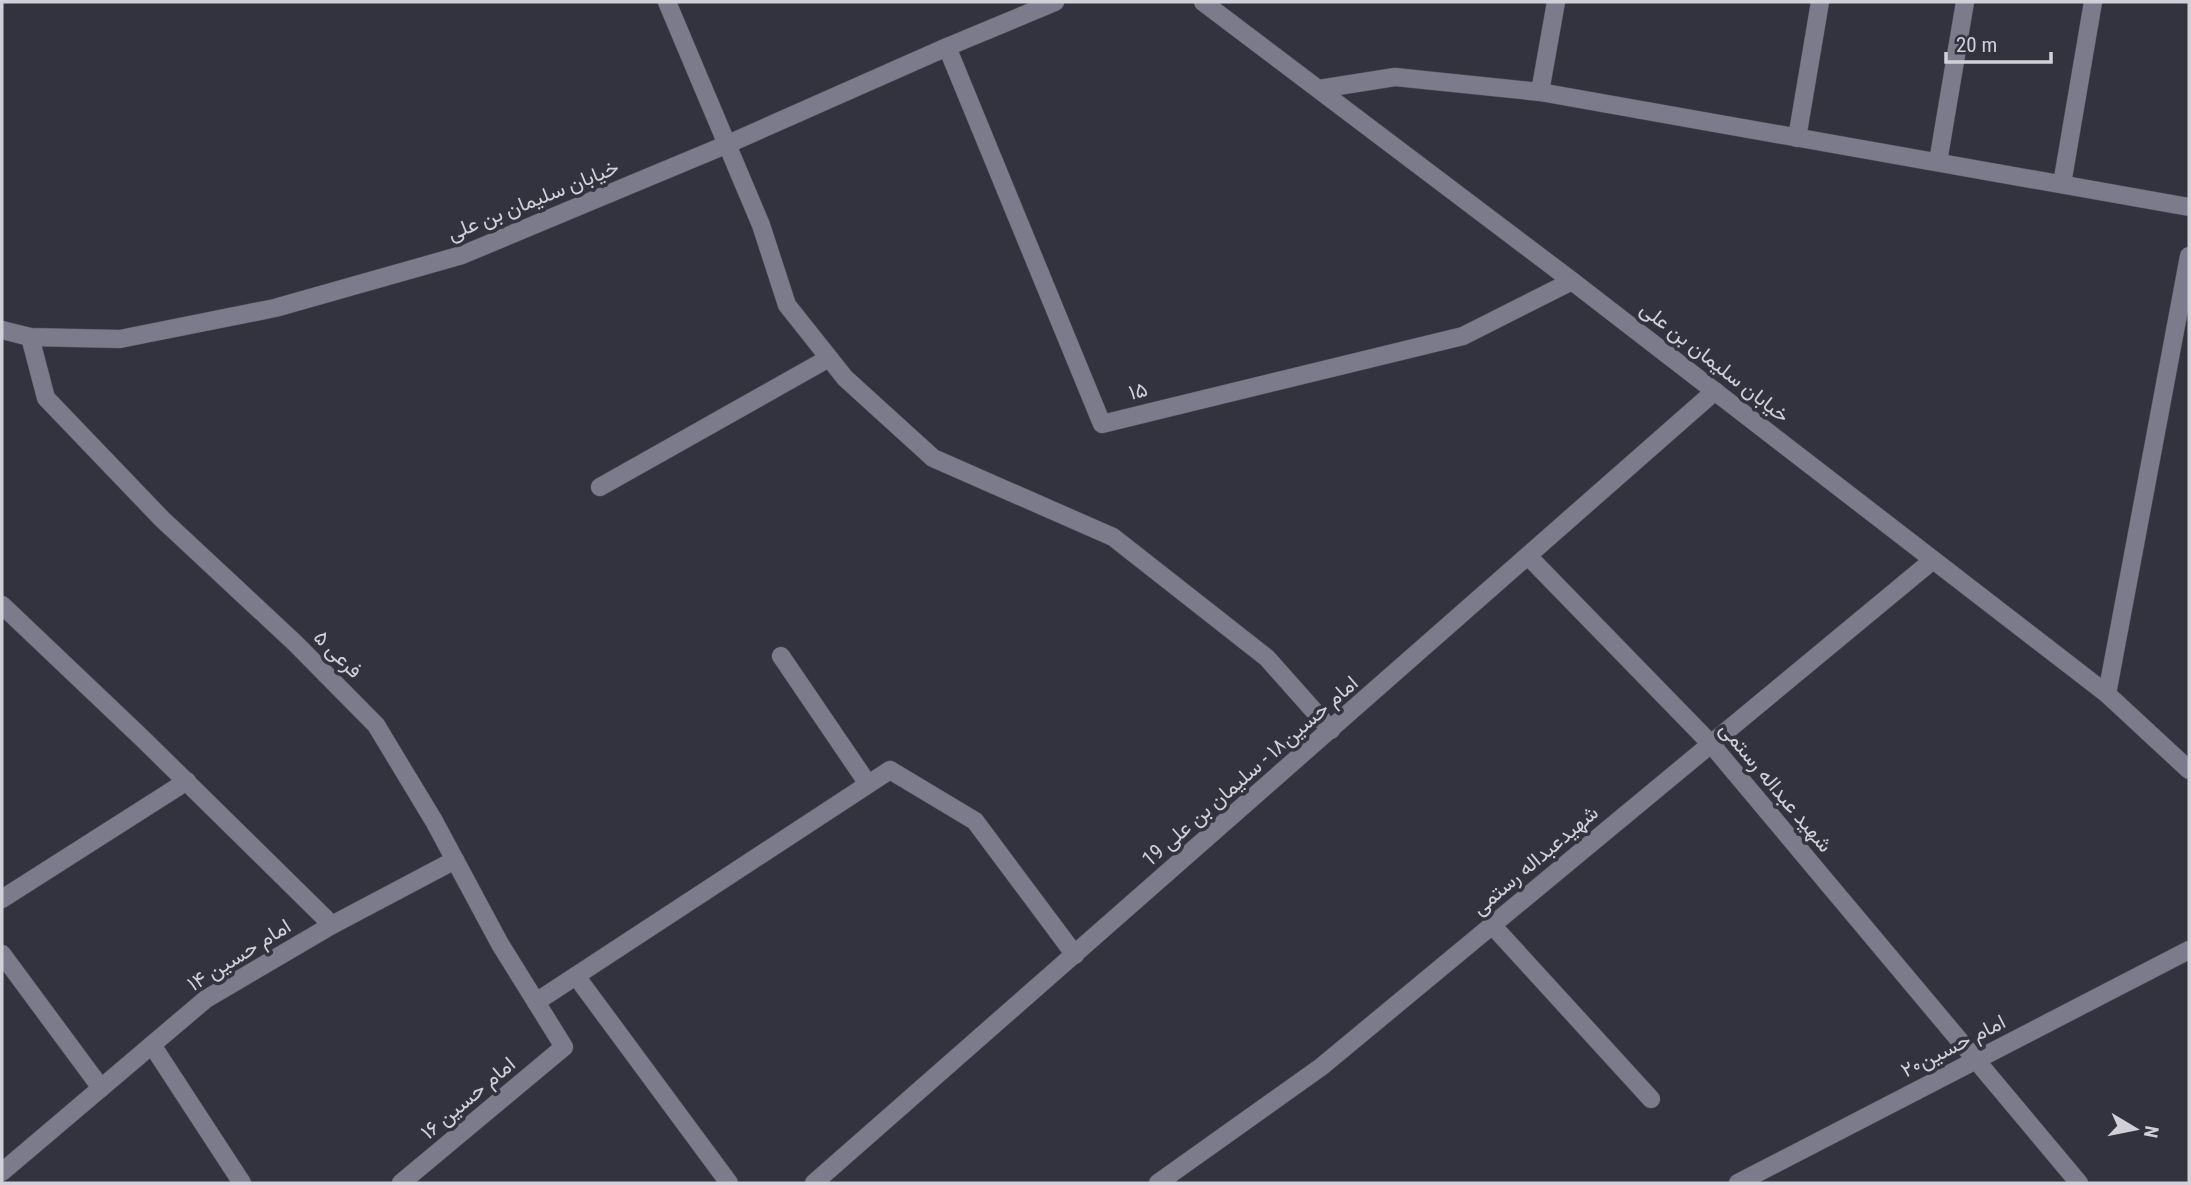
<svg xmlns="http://www.w3.org/2000/svg" width="2191" height="1185" viewBox="0 0 2191 1185" font-family="'Roboto Condensed',Vazirmatn,sans-serif">
	<rect width="100%" height="100%" fill="#333340"/>
	<g fill="none" stroke-linecap="round" stroke-linejoin="round">
		<defs>
			<g id="minor">
				<polyline points="667,2 761,225 787,305 845,378 933,458 1113,537 1267,658 1331,730"/>
				<polyline points="1203,2 1572,281 2107,694 2189,770"/>
				<polyline points="947,47 1102,424 1463,336 1572,281"/>
				<polyline points="1319,89 1395,77 1540,92 2189,207"/>
				<polyline points="1540,92 1556,2"/>
				<polyline points="1797,138 1820,2"/>
				<polyline points="1938,162 1965,2"/>
				<polyline points="2062,184 2093,2"/>
				<polyline points="2,330 30,337 120,339 275,308 462,255 728,144 947,47 1055,2"/>
				<polyline points="30,337 46,398 162,519 295,643 376,725 434,821 500,944 564,1047 401,1183"/>
				<polyline points="600,487 829,358"/>
				<polyline points="1528,556 1711,744 2079,1183"/>
				<polyline points="2,605 143,739 332,925"/>
				<polyline points="781,656 868,784"/>
				<polyline points="2107,694 2189,256"/>
				<polyline points="2,899 187,781"/>
				<polyline points="1492,925 1651,1099"/>
				<polyline points="2,954 101,1088"/>
				<polyline points="576,976 729,1183"/>
				<polyline points="536,1002 890,770 975,821 1075,955"/>
				<polyline points="152,1045 242,1183"/>
				<polyline points="2,1172 206,999 332,925 455,860"/>
				<polyline points="814,1183 1715,391"/>
				<polyline points="1158,1183 1321,1067 1933,560"/>
				<polyline points="1738,1183 2189,950"/>
			</g>
		</defs>
		<!-- minor casing -->
		<use href="#minor" stroke="#52515c" stroke-width="19"/>
		<!-- minor -->
		<use href="#minor" stroke="#7c7b8b" stroke-width="18"/>
	</g>
	<g text-anchor="middle" stroke-width="7" stroke-linejoin="round" paint-order="stroke">
		<!-- street labels -->
		<g font-size="21" fill="#d1d0d9" stroke="#333340">
			<text transform="translate(533 200) rotate(-22)" y="7">خیابان سلیمان بن علی</text>
			<text transform="translate(1715 362) rotate(38)" y="7">خیابان سلیمان بن علی</text>
			<text transform="translate(1138 391) rotate(-14)" y="7">۱۵</text>
			<text transform="translate(338 654) rotate(45)" y="7">فرعی ۵</text>
			<text transform="translate(1250 771) rotate(-41)" y="7">امام حسین۱۸ - سلیمان بن علی 19</text>
			<text transform="translate(1776 787) rotate(50)" y="7">شهید عبداله رستمی</text>
			<text transform="translate(1535 860) rotate(-40)" y="7">شهیدعبداله رستمی</text>
			<text transform="translate(239 955) rotate(-32)" y="7">امام حسین ۱۴</text>
			<text transform="translate(1953 1046) rotate(-27)" y="7">امام حسین۲۰</text>
			<text transform="translate(468 1098) rotate(-40)" y="7">امام حسین ۱۶</text>
		</g>
	</g>
	<!-- border -->
	<rect width="2191" height="1185" fill="none" stroke="#d1d0d9" stroke-width="7"/>
	<!-- north arrow -->
	<g transform="translate(2135 1129) rotate(100)" stroke="#333340" stroke-width="5" paint-order="stroke">
	<path d="M0-5L12 26L0 18L-12 26Z" fill="#d1d0d9"/>
	<text y="-10" font-size="19" font-weight="bold" text-anchor="middle" fill="#d1d0d9">N</text>
	</g>
	<!-- scale -->
	<path d="M1946 52v10h105v-10" fill="none" stroke="#d1d0d9" stroke-width="3.5"/>
	<text x="1956" y="52" font-size="21" fill="#d1d0d9" stroke="#333340" stroke-width="5" paint-order="stroke">20 m</text>
</svg>
